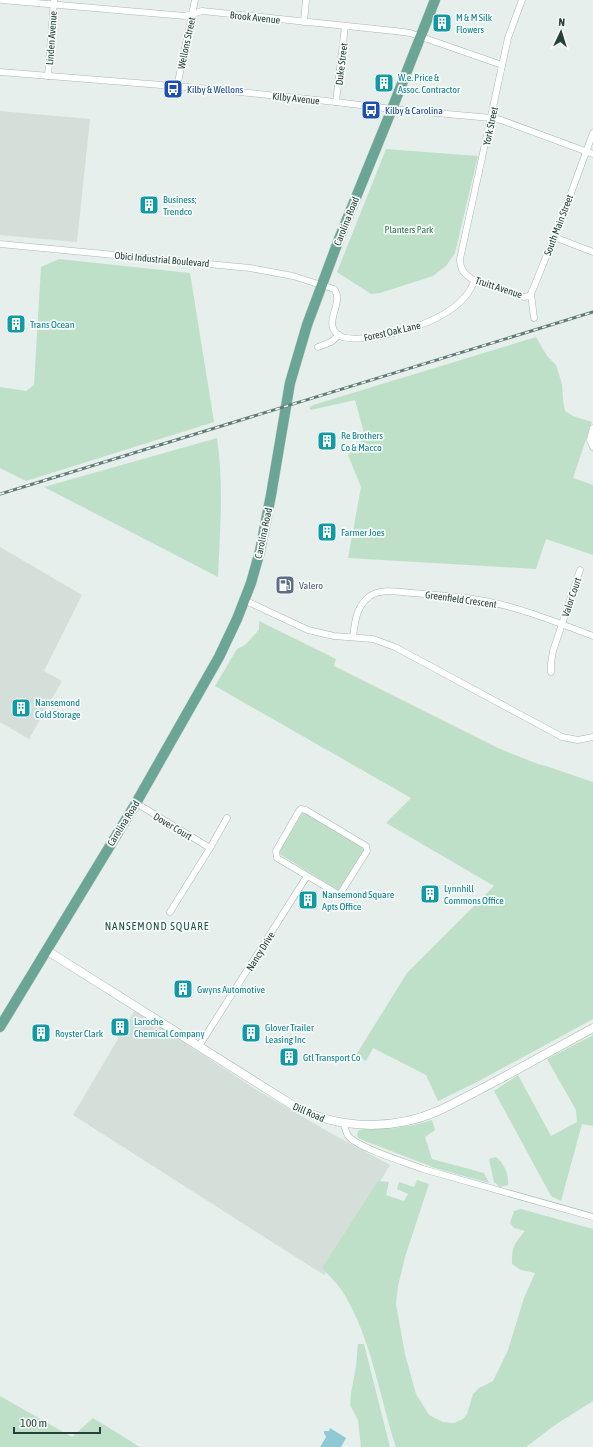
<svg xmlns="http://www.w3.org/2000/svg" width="593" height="1447" viewBox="0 0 593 1447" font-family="'Asap Condensed',sans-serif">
	<rect width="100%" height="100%" fill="#e6efeb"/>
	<!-- built -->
	<g fill="#d4dfda">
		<polygon points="0,111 90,119 77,242 0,235"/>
		<polygon points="0,547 82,595 44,671 62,681 29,739 0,722"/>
		<polygon points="135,1010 260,1092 327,1131 390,1165 324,1275 73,1115"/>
	</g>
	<!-- green -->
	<g fill="#bfe0c8">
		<polygon points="386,149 478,156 455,253 446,266 433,276 380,293 371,294 337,272"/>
		<polygon points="59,259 190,273 214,422 26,481 0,468 0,387 26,391 34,385 41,267"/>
		<polygon points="536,337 547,356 556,365 562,384 563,400 565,411 573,416 592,422 573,478 593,485 593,555 546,539 536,569 348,558 361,487 348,455 361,441 364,433 355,400 311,410 309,408 313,405"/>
		<path d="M217,438c7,46 3,92 1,139l-174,-90z"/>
		<polygon points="259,621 336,659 334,666 500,749 538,764 546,766 593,782 593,1019 477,1082 438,1101 426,1075 373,1048 366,1061 356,1055 407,973 494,886 386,823 411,798 215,686 237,649 245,645 257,632 259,629"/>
		<polygon points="303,812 365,849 339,891 278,853"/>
		<polygon points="593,1035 593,1126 582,1124 561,1201 551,1196 494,1091 518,1075 551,1136 577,1122 576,1110 547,1059"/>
		<path d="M432,1120l3,10 -10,7 7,22 52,14 5,10 -54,-15 -70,-27 -7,-3 -1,-5 2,-3c8,-2 17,-1 25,-1 17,-1 32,-4 48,-9z"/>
		<path d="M496,1157c8,6 13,18 12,28l-8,2 -6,-5 -5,-23z"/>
		<path d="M417,1180l12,4 -24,73 -7,29 -2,18 9,50 11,40 13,21 14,7 11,1 9,-4 4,-5 6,-20 6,-6 14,-7 15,-31 16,-52 11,-25 -14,-3 -9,-6c0,-18 2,-20 13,-33l-11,-3 -4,-5 4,-12 7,-2 72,20v172l-38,24 -29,22h-130c-17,-51 -24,-107 -52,-153 -5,-9 -14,-17 -22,-26l56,-87 11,1 -3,13 18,6 4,-7 -11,-5 2,-7 15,5z"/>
		<polygon points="358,1344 364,1344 390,1447 361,1447 358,1420 350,1405 351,1393 356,1366"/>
		<polygon points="0,1396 72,1437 93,1418 140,1447 0,1447"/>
	</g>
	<!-- water -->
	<polygon fill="#8ec9d4" points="330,1428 346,1438 341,1447 320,1447 326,1437 324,1433 324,1431 329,1431"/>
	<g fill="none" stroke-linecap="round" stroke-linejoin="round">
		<defs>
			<g id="minor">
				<polyline points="2,0 185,16 202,11 395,31 410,33 502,65"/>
				<path d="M522,0l-14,38 -48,221c0,10 4,15 12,20l52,18 5,-1 2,-2"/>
				<polyline points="304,22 306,0"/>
				<polyline points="0,72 211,89 336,102 392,109 491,118 501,120 593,154"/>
				<polyline points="48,76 54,0"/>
				<polyline points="177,87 195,0"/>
				<polyline points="336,102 345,26"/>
				<polyline points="554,237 593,252"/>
				<path d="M0,244l250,24 43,8 41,13c11,13 -11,32 3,45 13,12 68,-3 83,-9 12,-4 23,-10 33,-17 10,-7 17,-16 22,-28"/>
				<polyline points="534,318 531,294 563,215 593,133"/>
				<polyline points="318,347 331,342 339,335"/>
				<polyline points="593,428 590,440 593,447"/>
				<polyline points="244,600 308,630 334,636 373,639 395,647 562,737 578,740 593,737"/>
				<path d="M353,637c2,-15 3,-31 17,-41 12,-8 29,-4 42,-3 24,2 49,3 73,8 37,7 73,22 108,35"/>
				<polyline points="551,672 551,663 553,651 580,570"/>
				<polyline points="136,803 210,848"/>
				<polygon points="301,809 306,810 366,846 367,851 340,894 338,894 277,858 276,851 299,811"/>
				<polyline points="170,912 210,848 227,818"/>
				<polyline points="199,1046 307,876"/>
				<path d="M344,1124c1,5 2,10 6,14 14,12 55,24 73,31l170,48"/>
			</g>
			<path id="tertiary" d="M46,950l251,158c44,21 95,23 141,3 21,-10 41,-21 62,-32 31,-17 62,-34 93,-51"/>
			<polyline id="primary" points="0,1027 136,803 219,657 237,619 251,583 260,551 271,495 290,383 307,325 339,239 392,109 435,0"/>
		</defs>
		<!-- minor casing -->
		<use href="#minor" stroke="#a8b8b2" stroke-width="7"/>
		<!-- tertiary casing -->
		<use href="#tertiary" stroke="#a8b8b2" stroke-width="9"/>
		<!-- primary casing -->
		<use href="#primary" stroke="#c2cac8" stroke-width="11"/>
		<!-- minor -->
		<use href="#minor" stroke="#fff" stroke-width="6"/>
		<!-- tertiary -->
		<use href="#tertiary" stroke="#fff" stroke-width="8"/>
		<!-- primary -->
		<use href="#primary" stroke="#6aa596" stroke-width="10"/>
		<defs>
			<polyline id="rail" points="0,494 593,312"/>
		</defs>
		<!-- rail casing -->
		<use href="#rail" stroke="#5f7d75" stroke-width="3"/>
		<!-- rail -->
		<use href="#rail" stroke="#f7fbf9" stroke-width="1.5" stroke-dasharray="4.5" stroke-linecap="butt"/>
	</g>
	<!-- icons -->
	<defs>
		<symbol id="building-square" viewBox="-11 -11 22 22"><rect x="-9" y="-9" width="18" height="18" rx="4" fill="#0f9aa8" stroke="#f7fbf9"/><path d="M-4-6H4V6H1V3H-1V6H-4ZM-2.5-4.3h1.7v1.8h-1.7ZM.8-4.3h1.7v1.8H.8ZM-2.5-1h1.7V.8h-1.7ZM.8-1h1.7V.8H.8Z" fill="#fff"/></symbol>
		<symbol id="bus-square" viewBox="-11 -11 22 22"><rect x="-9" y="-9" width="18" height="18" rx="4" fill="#1a4fb4" stroke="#f7fbf9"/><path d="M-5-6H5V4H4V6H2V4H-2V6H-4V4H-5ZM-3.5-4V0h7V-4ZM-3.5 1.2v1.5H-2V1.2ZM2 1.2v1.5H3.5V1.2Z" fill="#fff"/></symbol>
		<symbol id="fuel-square" viewBox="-11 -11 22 22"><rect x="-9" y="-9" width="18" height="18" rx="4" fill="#5c6f8a" stroke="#f7fbf9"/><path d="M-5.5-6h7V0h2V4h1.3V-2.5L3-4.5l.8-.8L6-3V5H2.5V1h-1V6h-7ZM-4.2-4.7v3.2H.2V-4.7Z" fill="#fff"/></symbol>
	</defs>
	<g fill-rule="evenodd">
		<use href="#building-square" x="431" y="12" width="22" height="22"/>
		<use href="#building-square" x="373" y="72" width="22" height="22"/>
		<use href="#bus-square" x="162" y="78" width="22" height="22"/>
		<use href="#bus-square" x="360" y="99" width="22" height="22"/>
		<use href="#building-square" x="138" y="194" width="22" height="22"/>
		<use href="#building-square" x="5" y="313" width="22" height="22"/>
		<use href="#building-square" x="316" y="430" width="22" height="22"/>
		<use href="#building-square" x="316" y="521" width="22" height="22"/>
		<use href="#fuel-square" x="274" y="574" width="22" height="22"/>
		<use href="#building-square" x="10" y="697" width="22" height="22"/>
		<use href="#building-square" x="419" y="883" width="22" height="22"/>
		<use href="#building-square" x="297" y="889" width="22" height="22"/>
		<use href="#building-square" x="172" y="978" width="22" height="22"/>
		<use href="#building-square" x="109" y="1016" width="22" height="22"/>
		<use href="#building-square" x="30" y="1022" width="22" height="22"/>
		<use href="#building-square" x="240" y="1022" width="22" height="22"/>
		<use href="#building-square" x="278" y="1046" width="22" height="22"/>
	</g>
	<g text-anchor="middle" stroke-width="3.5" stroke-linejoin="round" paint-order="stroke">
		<!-- street labels -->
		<g font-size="10" fill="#24423a" stroke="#f7fbf9">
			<text transform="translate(255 17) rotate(6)" y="4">Brook Avenue</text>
			<text transform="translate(51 38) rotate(-86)" y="4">Linden Avenue</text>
			<text transform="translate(186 43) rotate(-78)" y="4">Wellons Street</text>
			<text transform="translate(341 64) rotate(-83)" y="4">Duke Street</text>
			<text transform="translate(296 98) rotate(6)" y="4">Kilby Avenue</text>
			<text transform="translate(490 126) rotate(-78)" y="4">York Street</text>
			<text transform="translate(346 221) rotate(-68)" y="4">Carolina Road</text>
			<text transform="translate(558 225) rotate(-69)" y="4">South Main Street</text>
			<text transform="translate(162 259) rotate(5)" y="4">Obici Industrial Boulevard</text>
			<text transform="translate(499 287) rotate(18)" y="4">Truitt Avenue</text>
			<text transform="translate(392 331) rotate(-13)" y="4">Forest Oak Lane</text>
			<text transform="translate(263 533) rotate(-78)" y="4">Carolina Road</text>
			<text transform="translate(571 597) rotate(-71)" y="4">Valor Court</text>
			<text transform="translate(461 599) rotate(8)" y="4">Greenfield Crescent</text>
			<text transform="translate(123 823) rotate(-58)" y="4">Carolina Road</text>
			<text transform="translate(173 826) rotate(31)" y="4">Dover Court</text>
			<text transform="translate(260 951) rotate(-58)" y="4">Nancy Drive</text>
			<text transform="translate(309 1112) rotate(23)" y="4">Dill Road</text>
		</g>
		<!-- culture labels -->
		<g font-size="10" fill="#0d838f" stroke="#f7fbf9" text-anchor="start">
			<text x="456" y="21">M &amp; M Silk<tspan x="456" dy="12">Flowers</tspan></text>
			<text x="398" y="81">W.e. Price &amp;<tspan x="398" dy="12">Assoc. Contractor</tspan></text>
			<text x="163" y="203">Business;<tspan x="163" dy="12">Trendco</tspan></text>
			<text x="30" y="328">Trans Ocean</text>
			<text x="341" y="439">Re Brothers<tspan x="341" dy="12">Co &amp; Macco</tspan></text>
			<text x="341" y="536">Farmer Joes</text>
			<text x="35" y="706">Nansemond<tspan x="35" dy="12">Cold Storage</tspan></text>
			<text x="444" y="892">Lynnhill<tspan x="444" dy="12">Commons Office</tspan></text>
			<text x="322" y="898">Nansemond Square<tspan x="322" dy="12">Apts Office</tspan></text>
			<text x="197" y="993">Gwyns Automotive</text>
			<text x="134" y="1025">Laroche<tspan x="134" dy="12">Chemical Company</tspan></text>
			<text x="265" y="1031">Glover Trailer<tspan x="265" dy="12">Leasing Inc</tspan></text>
			<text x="55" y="1037">Royster Clark</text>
			<text x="303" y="1061">Gtl Transport Co</text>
		</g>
		<!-- transit labels -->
		<g font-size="10" fill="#164399" stroke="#f7fbf9" text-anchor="start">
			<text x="187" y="93">Kilby &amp; Wellons</text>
			<text x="385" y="114">Kilby &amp; Carolina</text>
		</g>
		<!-- park labels -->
		<g font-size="10" fill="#2d7a4b" stroke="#f7fbf9">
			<text x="409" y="233">Planters Park</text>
		</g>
		<!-- service labels -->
		<g font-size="10" fill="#4e5e75" stroke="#f7fbf9" text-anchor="start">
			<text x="299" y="589">Valero</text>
		</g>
		<!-- neighbourhood labels -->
		<g font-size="11" letter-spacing="1" fill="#1f5548" stroke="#f7fbf9">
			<text x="157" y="930">NANSEMOND SQUARE</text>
		</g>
	</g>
	<!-- north arrow -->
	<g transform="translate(561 32) rotate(4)" stroke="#f7fbf9" stroke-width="3" paint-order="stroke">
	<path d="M0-3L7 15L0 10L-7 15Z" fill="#24423a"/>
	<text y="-6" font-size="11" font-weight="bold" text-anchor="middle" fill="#24423a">N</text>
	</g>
	<!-- scale -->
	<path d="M14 1427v6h86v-6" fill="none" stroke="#24423a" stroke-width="2"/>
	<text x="20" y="1427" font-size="12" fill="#24423a" stroke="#f7fbf9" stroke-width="3" paint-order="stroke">100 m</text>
</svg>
